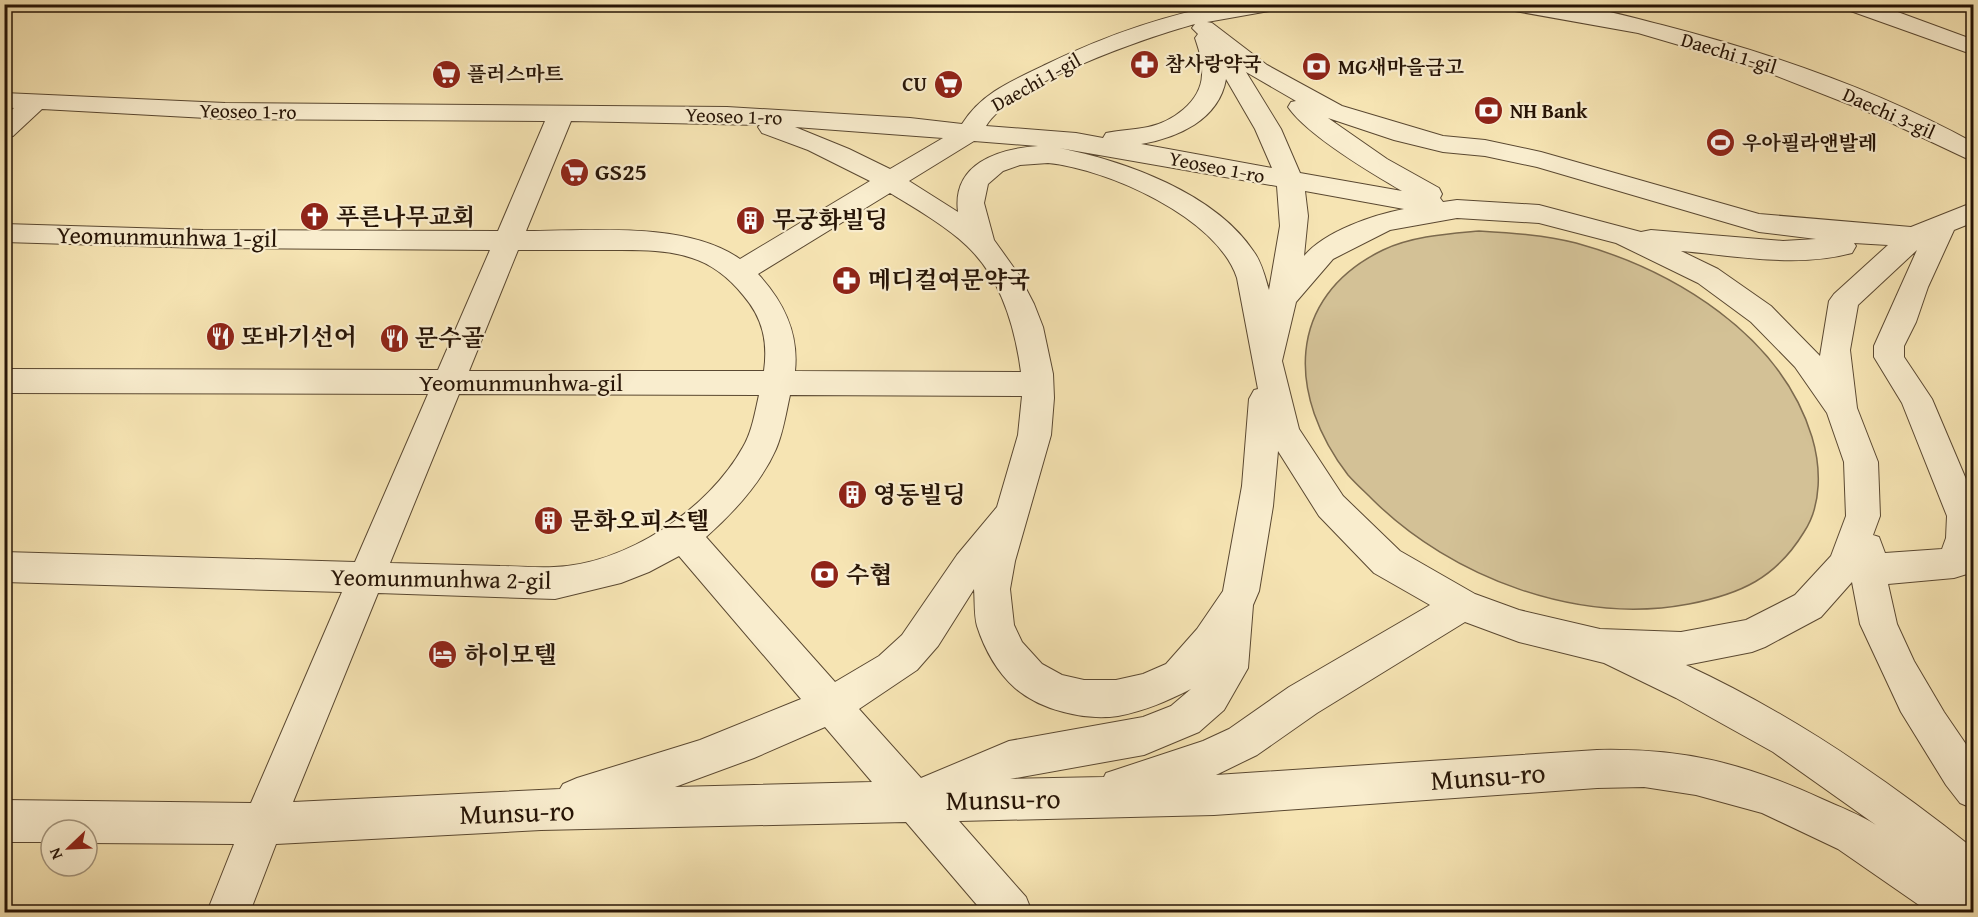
<svg xmlns="http://www.w3.org/2000/svg" width="1978" height="917" viewBox="0 0 1978 917" font-family="'Gentium Book Plus','Noto Serif KR',serif">
	<rect width="100%" height="100%" fill="#f6e4b3"/>
	<filter id="stains"><feTurbulence type="fractalNoise" baseFrequency=".00333" numOctaves="4"/><feColorMatrix values="0 0 0 0 .2 0 0 0 0 .09 0 0 0 0 .02 0 0 0 .5 -.17"/></filter>
	<radialGradient id="worn" r=".72"><stop offset=".6" stop-color="#630" stop-opacity="0"/><stop offset="1" stop-color="#630" stop-opacity=".3"/></radialGradient>
	<!-- green -->
	<path fill="#d3c196" stroke="#7c6a4e" stroke-width="1.5" d="M1479,231c33,2 65,4 97,12 98,27 205,92 236,194 9,30 10,68 -8,95 -28,46 -63,62 -115,72 -111,21 -237,-26 -316,-104 -8,-8 -17,-16 -25,-25 -60,-78 -64,-177 35,-225 30,-14 64,-16 96,-19z"/>
	<g fill="none" stroke-linecap="round" stroke-linejoin="round">
		<defs>
			<g id="minor">
				<path d="M1227,4h53l-3,5 -8,2 -62,11 5,1 55,42 75,41 101,30 42,4 56,12 218,62 152,13 63,-25v20l-20,8 -26,57 -12,35 -12,24v11l28,42 42,99v60l-7,16 -13,4 -66,6 9,40 17,37 30,51 30,44v53l-14,-6 -14,-18 -45,-73 -41,-88 -8,-42 -31,35 -56,30 -13,5 -66,13c104,48 198,112 288,184v63h-45l-91,-63 -76,-36 -66,-18 -52,-8 -47,1 -383,27 -255,6 67,76 6,15h-49l-77,-90 -365,8 -265,14 -26,68h-43l27,-68 -147,-1v-13h-36v12h-47v-42l247,3 91,-211 -338,-10v-30l351,10 73,-168 -424,-1v-24l434,1 52,-120 -287,-2 -199,-6v-18l199,6 295,1 47,-110 -320,-2 -183,-10 -29,27 -9,2v-22l10,-8 -10,-1v-14l221,10 502,4 183,11 52,6c20,-32 52,-44 85,-60 58,-28 116,-49 180,-60zM1195,24l-3,4 6,6 -3,4c4,12 8,24 7,37 -1,27 -30,47 -54,52 -14,3 -28,3 -42,6l-3,5 -27,-5 -90,-7c25,-42 161,-89 209,-102zM1246,72l50,29 -5,1 -3,5c19,28 83,66 114,84l-102,-18 -19,-44zM1226,79l29,50 17,39 -131,-24c36,-6 78,-24 85,-65zM1328,118l66,22 49,12 42,4 52,11 222,65 57,7 -33,2 -132,-11 -10,2 -102,-27 -82,-5 -14,2 -3,-4 2,-4 -3,-6 -52,-29zM571,121l189,4 -2,2 4,6 46,17 62,31 -130,78c-54,-38 -150,-28 -214,-28zM795,127l148,11 -53,31 -41,-20zM974,141l64,5c-41,3 -86,18 -80,66l-49,-31zM1059,148l218,38 3,40 -11,64c-4,-13 -7,-27 -15,-38 -39,-59 -129,-91 -195,-104zM1048,163c59,6 169,54 189,115l21,111 -4,1 -5,9 -7,87 -19,105 -26,38 -31,35 -23,10 -27,6h-32l-22,-5 -20,-11 -20,-22 -8,-17 -4,-36 5,-28 36,-126 3,-37 -1,-24 -10,-47 -9,-23 -15,-29 -25,-35 -10,-37 4,-19 15,-13 17,-6zM1305,191l99,18c-31,6 -79,22 -100,47l4,-40zM890,193c25,15 56,33 77,53 34,32 48,81 54,126l-226,-1c4,-38 -11,-69 -37,-97zM1457,218l82,5 77,20 82,40 53,39 44,45 32,46 17,49 2,54 -15,40 -36,39 -49,25 -65,12 -81,-3 -81,-19 -44,-16 -75,-43 -57,-55 -44,-67 -17,-68 14,-59 37,-43 57,-29zM1854,243l34,2 -54,49 -5,7 -9,55 -49,-50 -53,-37 -37,-18c56,5 116,17 171,2l4,-7zM518,250c31,0 61,0 92,0 27,0 56,-1 82,8 20,6 38,21 51,37 20,23 25,47 21,76h-295zM1917,250l-43,96v11l28,46 45,113 -1,22 -4,11 -57,4 -6,-16 -6,-2 7,-19 -2,-54 -21,-54 -7,-58 8,-45zM459,394l300,1c-4,17 -7,37 -16,52 -35,63 -117,117 -189,120 -18,1 -36,-1 -54,-1 -37,-1 -73,-2 -110,-3zM790,395l232,1 -4,39 -21,72 -40,48 -55,80 -23,21 -44,26 -129,-145c27,-24 55,-54 70,-88 7,-16 10,-36 14,-54zM1278,451l41,65 55,57 56,32 -141,82 -60,42 -26,12 -97,32 -2,4 -94,2 134,-24 55,-23 25,-22 24,-42 5,-63 6,-14 14,-85zM679,556l122,143 -101,41 -123,38 -14,6 -3,5 -267,13 85,-209 177,6 66,-16 28,-11zM974,589c1,12 0,26 3,37 7,22 20,46 38,62 25,22 70,33 103,28 27,-5 49,-15 73,-27l-20,17 -28,11 -134,24 -88,37 -62,-69 58,-39 21,-24zM1465,622l54,20 85,21 72,35 97,54 103,73c-17,-11 -36,-18 -54,-26 -78,-36 -139,-51 -225,-49l-381,25 41,-20 60,-42zM825,727l47,55 -197,5 79,-29z"/>
				<path d="M1504,4c20,0 40,-1 59,0 33,3 67,13 99,21 105,27 216,65 312,118v19l-108,-51 -112,-44 -116,-34 -123,-22 -8,-2z"/>
				<polygon points="1842,4 1876,4 1974,40 1974,55 1845,9"/>
			</g>
		</defs>
		<!-- minor casing -->
		<use href="#minor" stroke="#5a4831" stroke-width="2"/>
		<!-- minor -->
		<use href="#minor" fill="#f9edce" fill-rule="evenodd"/>
	</g>
	<!-- icons -->
	<defs>
		<symbol id="pharmacy-disc" viewBox="-11 -11 22 22"><circle r="9.5" fill="#8f2418" stroke="#f9edce"/><path d="M-2-6h4v4h4v4h-4v4h-4v-4h-4v-4h4Z" fill="#fff"/></symbol>
		<symbol id="bank-disc" viewBox="-11 -11 22 22"><circle r="9.5" fill="#8f2418" stroke="#f9edce"/><path d="M-6-4H6V4H-6ZM0-2.3a2.3 2.3 0 1 0 0 4.6a2.3 2.3 0 1 0 0-4.6Z" fill="#fff"/></symbol>
		<symbol id="supermarket-disc" viewBox="-11 -11 22 22"><circle r="9.5" fill="#8f2418" stroke="#f9edce"/><path d="M-6-5.5h2.5l.6 2H6L4.5 2H-2.5L-4.4-4H-6ZM-1.5 3.2a1.3 1.3 0 1 0 .1 0ZM3 3.2a1.3 1.3 0 1 0 .1 0Z" fill="#fff"/></symbol>
		<symbol id="stadium-disc" viewBox="-11 -11 22 22"><circle r="9.5" fill="#8f2418" stroke="#f9edce"/><path d="M0-5a6.5 5 0 1 0 0 10a6.5 5 0 1 0 0-10ZM-3.5-1.8h7v3.6h-7Z" fill="#fff"/></symbol>
		<symbol id="church-disc" viewBox="-11 -11 22 22"><circle r="9.5" fill="#8f2418" stroke="#f9edce"/><path d="M-1.2-6h2.4v3.5h3.3v2.4h-3.3V6h-2.4V-.1h-3.3v-2.4h3.3Z" fill="#fff"/></symbol>
		<symbol id="building-disc" viewBox="-11 -11 22 22"><circle r="9.5" fill="#8f2418" stroke="#f9edce"/><path d="M-4-6H4V6H1V3H-1V6H-4ZM-2.5-4.3h1.7v1.8h-1.7ZM.8-4.3h1.7v1.8H.8ZM-2.5-1h1.7V.8h-1.7ZM.8-1h1.7V.8H.8Z" fill="#fff"/></symbol>
		<symbol id="restaurant-disc" viewBox="-11 -11 22 22"><circle r="9.5" fill="#8f2418" stroke="#f9edce"/><path d="M-5-6h1v4h1v-4h1v4h1v-4h1v5L-1.5 .5V6h-2V.5L-5-1ZM5-6V6H3V1.5H1.5Q1.5-4 5-6Z" fill="#fff"/></symbol>
		<symbol id="hotel-disc" viewBox="-11 -11 22 22"><circle r="9.5" fill="#8f2418" stroke="#f9edce"/><path d="M-6-4.5h1.5V1H6V5H4.5V3h-9V5H-6ZM-4 0a1.8 1.8 0 1 1 3.6 0ZM.5 0V-2.5h3Q6-2.5 6 0Z" fill="#fff"/></symbol>
	</defs>
	<g fill-rule="evenodd">
		<use href="#pharmacy-disc" x="1128" y="48" width="33" height="33"/>
		<use href="#bank-disc" x="1300" y="50" width="33" height="33"/>
		<use href="#supermarket-disc" x="430" y="58" width="33" height="33"/>
		<use href="#supermarket-disc" x="932" y="68" width="33" height="33"/>
		<use href="#bank-disc" x="1472" y="94" width="33" height="33"/>
		<use href="#stadium-disc" x="1704" y="126" width="33" height="33"/>
		<use href="#supermarket-disc" x="558" y="156" width="33" height="33"/>
		<use href="#church-disc" x="298" y="200" width="33" height="33"/>
		<use href="#building-disc" x="734" y="204" width="33" height="33"/>
		<use href="#pharmacy-disc" x="830" y="264" width="33" height="33"/>
		<use href="#restaurant-disc" x="204" y="320" width="33" height="33"/>
		<use href="#restaurant-disc" x="378" y="322" width="33" height="33"/>
		<use href="#building-disc" x="836" y="478" width="33" height="33"/>
		<use href="#building-disc" x="532" y="504" width="33" height="33"/>
		<use href="#bank-disc" x="808" y="558" width="33" height="33"/>
		<use href="#hotel-disc" x="426" y="638" width="33" height="33"/>
	</g>
	<g text-anchor="middle" stroke-width="4.5" stroke-linejoin="round" paint-order="stroke">
		<!-- far-street labels -->
		<g font-size="20" fill="#261406" stroke="#f9edce">
			<text transform="translate(1729 53) rotate(17)" y="7">Daechi 1-gil</text>
			<text transform="translate(1036 82) rotate(-29)" y="7">Daechi 1-gil</text>
			<text transform="translate(248 111) rotate(1)" y="7">Yeoseo 1-ro</text>
			<text transform="translate(1889 113) rotate(24)" y="7">Daechi 3-gil</text>
			<text transform="translate(734 116) rotate(2)" y="7">Yeoseo 1-ro</text>
			<text transform="translate(1217 167) rotate(11)" y="7">Yeoseo 1-ro</text>
		</g>
		<!-- far-poi labels -->
		<g font-size="20" font-weight="bold" fill="#261406" stroke="#f9edce" text-anchor="start">
			<text x="1165" y="71">참사랑약국</text>
			<text x="1338" y="74">MG새마을금고</text>
			<text x="467" y="81">플러스마트</text>
			<text x="927" y="91" text-anchor="end">CU</text>
			<text x="1510" y="118">NH Bank</text>
			<text x="1742" y="150">우아필라앤발레</text>
		</g>
		<!-- poi labels -->
		<g font-size="24" font-weight="bold" fill="#261406" stroke="#f9edce" text-anchor="start">
			<text x="595" y="180">GS25</text>
			<text x="336" y="225">푸른나무교회</text>
			<text x="772" y="228">무궁화빌딩</text>
			<text x="868" y="288">메디컬여문약국</text>
			<text x="241" y="345">또바기선어</text>
			<text x="415" y="346">문수골</text>
			<text x="873" y="503">영동빌딩</text>
			<text x="570" y="529">문화오피스텔</text>
			<text x="846" y="583">수협</text>
			<text x="464" y="663">하이모텔</text>
		</g>
		<!-- street labels -->
		<g font-size="24" fill="#261406" stroke="#f9edce">
			<text transform="translate(167 237) rotate(1)" y="8">Yeomunmunhwa 1-gil</text>
			<text x="521" y="391">Yeomunmunhwa-gil</text>
			<text transform="translate(441 579) rotate(1)" y="8">Yeomunmunhwa 2-gil</text>
		</g>
		<!-- near-street labels -->
		<g font-size="28" fill="#261406" stroke="#f9edce">
			<text transform="translate(1488 776) rotate(-4)" y="10">Munsu-ro</text>
			<text transform="translate(1003 799) rotate(-1)" y="10">Munsu-ro</text>
			<text transform="translate(517 812) rotate(-2)" y="10">Munsu-ro</text>
		</g>
	</g>
	<!-- margin -->
	<rect width="1978" height="917" fill="none" stroke="#f6e4b3" stroke-width="24"/>
	<rect x="6" y="6" width="1966" height="905" fill="none" stroke="#261406" stroke-width="3"/>
	<rect x="12" y="12" width="1954" height="893" fill="none" stroke="#261406" stroke-width="1.5"/>
	<!-- north arrow -->
	<g transform="translate(69 848) rotate(247)"><circle r="28" fill="#f9edce" stroke="#a5967e" stroke-width="1.5"/>
	<path d="M0-4.5L10 22L0 15L-10 22Z" fill="#8f2418"/>
	<text y="-9" font-size="16" font-weight="bold" text-anchor="middle" fill="#261406">N</text>
	</g>
	<rect width="100%" height="100%" filter="url(#stains)"/>
	<rect width="100%" height="100%" fill="url(#worn)"/>
</svg>
